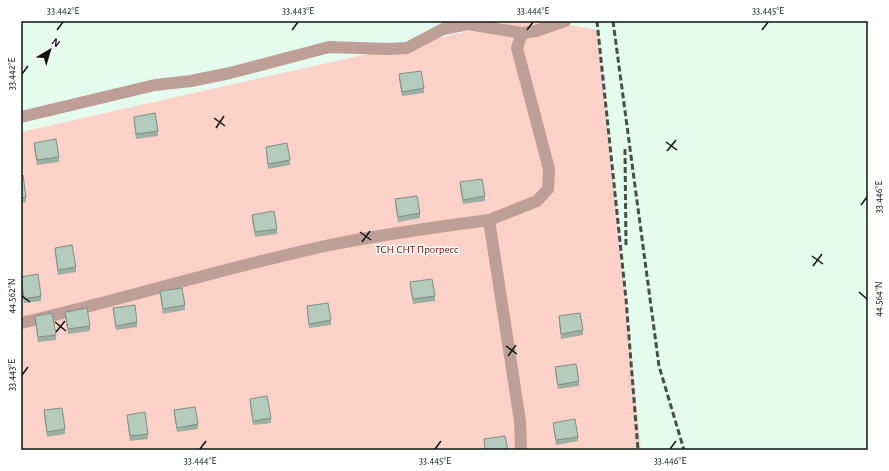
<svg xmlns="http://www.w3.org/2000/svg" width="889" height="471" viewBox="0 0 889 471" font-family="'Alegreya Sans',sans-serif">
	<rect width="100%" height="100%" fill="#e4fbed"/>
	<!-- green -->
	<polygon fill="#fcd1c7" points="513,21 548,21 598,30 641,450 21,450 21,132"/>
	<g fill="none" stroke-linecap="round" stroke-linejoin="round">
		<!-- minor -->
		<g stroke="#be9f98" stroke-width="12">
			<polyline points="21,117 155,85 191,81 230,73 329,47 388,49 407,48 443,29 468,24 522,33"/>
			<path d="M21,323c104,-24 205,-56 309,-78 53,-11 106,-18 159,-25"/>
			<polyline points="521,450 520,421 489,220 537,201 548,189 549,169 517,48 522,33 536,31 565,21"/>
		</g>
		<!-- rail -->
		<g stroke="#44504a" stroke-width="3" stroke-dasharray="6 3" stroke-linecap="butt">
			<polyline points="597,21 626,299 638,450"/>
			<polyline points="613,21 659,366 684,450"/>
			<polyline points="625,149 626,247"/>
		</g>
	</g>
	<!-- wall -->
	<g fill="#9cafa3">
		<polygon points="399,74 424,88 424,93 402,96 399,79"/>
		<polygon points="134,117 158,131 158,136 136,139 134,122"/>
		<polygon points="34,143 59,157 59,162 37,165 34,147"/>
		<polygon points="266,147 290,160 290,165 268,169 266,151"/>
		<polygon points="21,176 26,197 26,202 21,203"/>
		<polygon points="460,182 485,196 485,201 463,204 460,187"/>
		<polygon points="395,199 420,213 420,218 398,222 395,204"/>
		<polygon points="252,215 277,229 277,234 255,237 252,220"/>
		<polygon points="55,248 76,267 76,272 58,275 55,253"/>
		<polygon points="21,277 41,296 41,301 24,303 21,285"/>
		<polygon points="410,282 435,296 435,301 413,304 410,287"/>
		<polygon points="160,291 185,305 185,310 163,314 160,296"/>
		<polygon points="307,306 331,320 331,325 309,328 307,311"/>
		<polygon points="113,308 137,322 137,327 116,330 113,313"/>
		<polygon points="65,312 90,326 90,331 68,334 65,316"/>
		<polygon points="35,316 56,335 56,340 38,342 35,321"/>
		<polygon points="559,316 583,330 583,335 561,339 559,321"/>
		<polygon points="555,367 579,381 579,386 558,389 555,372"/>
		<polygon points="250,399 271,418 271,423 253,425 250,404"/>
		<polygon points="44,410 65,429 65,434 47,437 44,415"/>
		<polygon points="174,410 198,424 198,429 177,432 174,415"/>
		<polygon points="127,415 148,434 148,439 130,441 127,419"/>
		<polygon points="553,423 578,437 578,441 556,445 553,427"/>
	</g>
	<!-- building -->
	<g fill="#b5cbbe" stroke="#7f8e85">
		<polygon points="421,71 424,88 402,92 399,74"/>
		<polygon points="155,113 158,131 136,134 134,117"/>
		<polygon points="56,139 59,157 37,160 34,143"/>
		<polygon points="287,143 290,160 268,164 266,147"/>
		<polygon points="23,175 26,197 21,198 21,176"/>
		<polygon points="482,179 485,196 463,200 460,182"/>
		<polygon points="417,196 420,213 398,217 395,199"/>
		<polygon points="274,211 277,229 255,232 252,215"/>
		<polygon points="72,245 76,267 58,270 55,248"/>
		<polygon points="38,274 41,296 24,299 21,277"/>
		<polygon points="432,279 435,296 413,299 410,282"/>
		<polygon points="182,288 185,305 163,309 160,291"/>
		<polygon points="328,303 331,320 309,324 307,306"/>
		<polygon points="135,305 137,322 116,326 113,308"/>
		<polygon points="87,308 90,326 68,329 65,312"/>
		<polygon points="52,313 56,335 38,337 35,316"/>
		<polygon points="580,313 583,330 561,334 559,316"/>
		<polygon points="576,364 579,381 558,385 555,367"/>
		<polygon points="267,396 271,418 253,421 250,399"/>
		<polygon points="195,407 198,424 177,428 174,410"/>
		<polygon points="62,408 65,429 47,432 44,410"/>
		<polygon points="145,412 148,434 130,436 127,415"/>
		<polygon points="575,419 578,437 556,440 553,423"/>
		<polygon points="505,436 508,450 485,450 484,439"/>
	</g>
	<!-- ticks -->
	<path fill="none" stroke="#0d1511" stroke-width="1.5" d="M57,30l6,-8M292,30l6,-8M527,30l6,-8M762,30l6,-8M22,74l6,-8M214,118l11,8M216,128l8,-12M666,142l11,8M667,151l9,-11M861,205l6,-8M360,232l11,8M362,242l8,-11M812,256l11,8M813,266l9,-12M859,292l8,7M22,296l8,6M55,322l11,9M56,332l9,-11M506,346l11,8M508,356l8,-11M22,375l6,-8M200,449l6,-8M435,449l6,-8M670,449l6,-8"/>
	<g text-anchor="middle" stroke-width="3" stroke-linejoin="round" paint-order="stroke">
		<!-- park labels -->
		<g font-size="11" fill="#611001" stroke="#fff">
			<text x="417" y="253">ТСН СНТ Прогресс</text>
		</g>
	</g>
	<!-- border -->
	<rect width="889" height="471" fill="none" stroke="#ffffff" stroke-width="44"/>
	<!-- north arrow -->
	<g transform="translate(50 50) rotate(38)" stroke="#ffffff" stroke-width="3" paint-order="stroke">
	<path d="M0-3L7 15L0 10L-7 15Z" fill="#0d1511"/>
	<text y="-6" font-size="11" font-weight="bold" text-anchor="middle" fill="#0d1511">N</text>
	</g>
	<rect x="22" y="22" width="845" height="427" fill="none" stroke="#0d1511" stroke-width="1.5"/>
	<g font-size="10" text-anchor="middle" fill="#0d1511">
		<text x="63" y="14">33.442°E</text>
		<text x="298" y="14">33.443°E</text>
		<text x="533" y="14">33.444°E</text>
		<text x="768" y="14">33.445°E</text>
		<text transform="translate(11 74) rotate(-90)" y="4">33.442°E</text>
		<text transform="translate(878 197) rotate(-90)" y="4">33.446°E</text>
		<text transform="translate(11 296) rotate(-90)" y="4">44.562°N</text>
		<text transform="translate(878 299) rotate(-90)" y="4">44.564°N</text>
		<text transform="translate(11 375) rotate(-90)" y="4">33.443°E</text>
		<text x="200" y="464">33.444°E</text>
		<text x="435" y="464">33.445°E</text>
		<text x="670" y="464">33.446°E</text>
	</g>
</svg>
